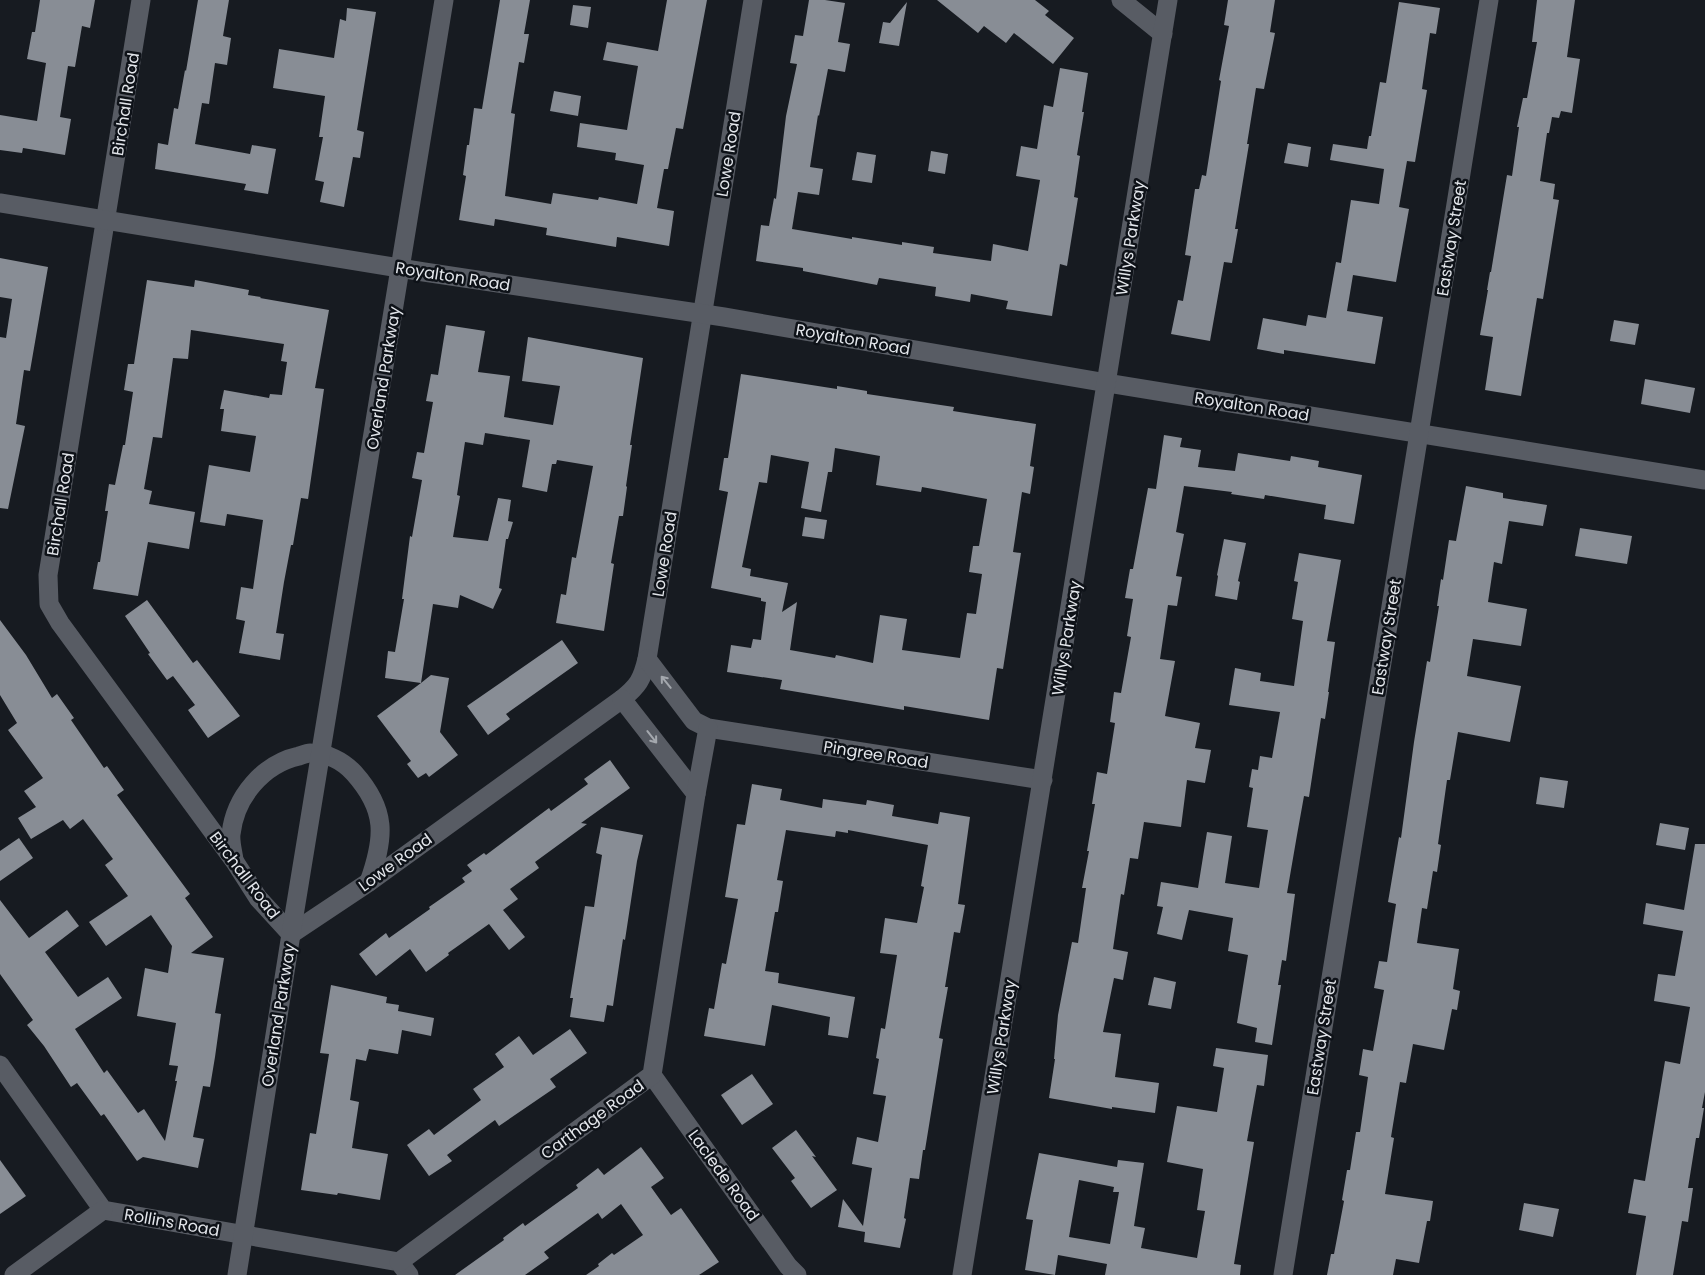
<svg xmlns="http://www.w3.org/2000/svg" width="1705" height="1275" viewBox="0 0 1705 1275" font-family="Poppins,sans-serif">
	<rect width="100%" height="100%" fill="#171b21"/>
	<!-- building -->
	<g fill="#888d95" fill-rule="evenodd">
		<polygon points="40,0 95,0 90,28 82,26 75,67 68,66 60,117 71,119 65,155 23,148 22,153 0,150 0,115 37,121 46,63 27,59 32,32 35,32"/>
		<polygon points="198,0 229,0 223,36 231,38 227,65 215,63 209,104 202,103 195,144 250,154 252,145 276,149 268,194 244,190 246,184 155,169 158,143 168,145 174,108 178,109 185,70 186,71"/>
		<polygon points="500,0 530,0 524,34 529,34 524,63 519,62 511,113 515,114 505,196 551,204 553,193 598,200 599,197 637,204 644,165 615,160 616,153 577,147 580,123 627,130 638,66 603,60 607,42 658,51 667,0 707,0 683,129 676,128 668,169 664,169 657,208 674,211 669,246 617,237 616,247 546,235 547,228 495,219 494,226 459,220 466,176 463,175 467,145 469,145 474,108 482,109"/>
		<polygon points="809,0 825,0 845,3 838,42 850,44 845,72 828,69 819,116 818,115 810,167 823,169 819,195 798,192 792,229 852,239 852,237 902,245 902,242 934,247 933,253 991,261 993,244 1028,251 1040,180 1016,176 1021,146 1037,149 1044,105 1053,107 1060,68 1088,73 1082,112 1084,112 1077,155 1080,156 1074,197 1078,198 1072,235 1067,266 1060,264 1052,316 1006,309 1008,301 971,294 970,302 935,296 936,287 879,278 877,285 803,271 803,268 756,261 761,225 769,226 774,198 776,199 786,116 797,64 790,63 795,35 803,36"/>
		<polygon points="937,0 1035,0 1049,11 1045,15 1074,38 1053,64 1014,33 1006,43 984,26 978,33"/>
		<polygon points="1228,0 1275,0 1270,32 1275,33 1264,89 1256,88 1247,144 1249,144 1235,229 1238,229 1232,263 1224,262 1210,341 1171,334 1178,300 1183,301 1191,256 1185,255 1195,189 1199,189 1202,175 1206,176 1221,81 1219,80 1229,26 1224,25"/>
		<polygon points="1537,0 1575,0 1567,57 1580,59 1572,113 1561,111 1559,118 1552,117 1549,133 1547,133 1540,181 1555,184 1553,199 1559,200 1543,299 1537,298 1521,396 1485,390 1493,337 1480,335 1488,290 1487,290 1490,272 1491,272 1507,175 1512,176 1519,127 1517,127 1523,98 1527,98 1537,42 1532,42"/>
		<polygon points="907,2 899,46 879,43 883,22 890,23"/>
		<polygon points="1399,2 1440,8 1436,34 1430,33 1422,89 1427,90 1415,162 1407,161 1399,207 1409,209 1396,282 1353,275 1347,311 1383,317 1375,364 1284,350 1284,354 1257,349 1263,318 1306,326 1308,315 1326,318 1336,262 1341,263 1351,200 1379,204 1384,169 1330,160 1333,144 1367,149 1369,136 1371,136 1380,82 1386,83"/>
		<polygon points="573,5 591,7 588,28 570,25"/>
		<polygon points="347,8 376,12 357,130 364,132 360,158 353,157 344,207 320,202 324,182 315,180 323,137 319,137 325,96 273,88 279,49 334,58 340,19 346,21"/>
		<polygon points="554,91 581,96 578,116 550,111"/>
		<polygon points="1288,143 1311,147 1308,167 1284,163"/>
		<polygon points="931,151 948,154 945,174 928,171"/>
		<polygon points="857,152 876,155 872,183 852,180"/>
		<polygon points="0,258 48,267 30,371 24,370 16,424 25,426 8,509 0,508 0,337 6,338 12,299 0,297"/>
		<polygon points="147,280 194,287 195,280 249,290 248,295 261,297 260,298 329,310 315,388 324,389 308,499 301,498 293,545 291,545 284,582 276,633 284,634 280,660 239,653 245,621 236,619 241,587 253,589 263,520 227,514 225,526 200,522 209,465 250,472 256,436 221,431 224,409 220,409 224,390 269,398 270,394 282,395 287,362 281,361 284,344 191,330 188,359 173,358 162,438 153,437 144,489 152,491 149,504 195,512 189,549 148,542 138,596 93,589 98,562 100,562 108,511 105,511 109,484 115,485 123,445 125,445 133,392 124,390 128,364 134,364"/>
		<polygon points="1614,320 1639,324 1635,345 1610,341"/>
		<polygon points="446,325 485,331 478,372 510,376 504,417 553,425 560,386 522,381 528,337 643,358 630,445 632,445 626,486 627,487 623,516 619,516 611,563 614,564 604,631 556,623 561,594 566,595 572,557 576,558 593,466 557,460 556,464 552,464 547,492 522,487 530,440 485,433 483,445 465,442 457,495 460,496 453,537 488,541 498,498 511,500 508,521 513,522 508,539 506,539 499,588 502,589 493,609 460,595 458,608 433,604 421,683 431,675 449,678 440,732 458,755 429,777 426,773 418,778 407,764 411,761 377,716 421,683 385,678 388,651 395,652 404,599 402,599 410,536 412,537 422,480 412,478 417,452 424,453 433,402 426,401 431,374 438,375"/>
		<path d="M741,374l96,15v-3l30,5v3l87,13 -1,4 83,13 -6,42 4,1 -4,27 -8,-2 -9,60 8,1 -18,116 -6,-1 -8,52 -85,-14v4l-124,-21 2,-9 -55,-8 4,-27 20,3 2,-9 8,1 5,-38 -5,-1v-3l-50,-10 17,-96 -9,-2 5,-32h4zM835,448l45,8 -4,29 45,7 1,-5 65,12 -8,47h-6l-4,26 13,2 -6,40 -9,-1 -7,45 -58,-8 5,-31 -27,-4 -7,48 -37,-8 -1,3 -45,-8 7,-48 -15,10 6,-29 -38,-7 1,-7 -9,-2 17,-85 8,1 4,-28 38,7 -8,46 20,4 7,-40h4z"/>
		<polygon points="1645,379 1695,388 1690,413 1641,404"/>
		<polygon points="1164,435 1182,438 1180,447 1201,450 1198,467 1235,471 1238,453 1290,461 1291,456 1319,461 1318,467 1362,475 1354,524 1324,519 1326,505 1265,495 1264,499 1231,494 1232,492 1184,486 1176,532 1184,534 1176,576 1182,577 1177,606 1168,605 1160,659 1175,661 1165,716 1200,723 1195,748 1211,750 1205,783 1187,780 1181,827 1144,822 1138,859 1130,858 1124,895 1121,894 1113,949 1128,952 1123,980 1114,978 1103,1032 1121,1034 1115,1077 1159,1083 1155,1113 1112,1107 1112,1109 1049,1098 1055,1059 1054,1059 1058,1015 1072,942 1078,943 1086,888 1082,888 1089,851 1087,851 1095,804 1092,804 1097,772 1107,774 1115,723 1110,722 1114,692 1121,693 1131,637 1127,636 1133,599 1125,598 1130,569 1133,569 1148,488 1156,489"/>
		<polygon points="1466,486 1503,493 1503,498 1547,505 1543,526 1509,521 1502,564 1494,562 1488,602 1527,609 1521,646 1473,639 1467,676 1521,686 1510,742 1458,732 1450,780 1447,780 1438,844 1441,845 1437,872 1433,871 1427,909 1422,908 1417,943 1459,949 1453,989 1460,991 1457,1010 1452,1009 1444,1050 1413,1044 1406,1083 1400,1082 1391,1137 1394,1138 1385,1194 1433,1201 1430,1221 1427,1221 1419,1263 1396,1259 1393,1275 1327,1275 1331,1254 1334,1254 1344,1201 1342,1200 1347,1170 1350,1170 1356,1132 1360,1132 1368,1077 1359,1075 1363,1049 1373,1051 1384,990 1374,988 1379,961 1387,962 1396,904 1388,902 1399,837 1401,838 1414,742 1427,661 1430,662 1439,606 1437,606 1441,579 1443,580 1449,540 1456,541"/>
		<polygon points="805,517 827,520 824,539 802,536"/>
		<polygon points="1580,528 1632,536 1627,564 1575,556"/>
		<polygon points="1224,539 1246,543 1238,581 1240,582 1237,600 1215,596 1218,576 1217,575"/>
		<polygon points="1299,553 1341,560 1327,641 1335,642 1328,692 1329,692 1325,719 1321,718 1309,797 1304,796 1297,835 1287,893 1295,894 1286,961 1282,960 1278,985 1281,985 1272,1045 1255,1042 1257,1028 1237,1023 1248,955 1228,951 1233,918 1189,910 1182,940 1157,934 1163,907 1157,906 1161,882 1198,888 1207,832 1232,836 1225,883 1259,888 1268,830 1247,827 1253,788 1249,787 1252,769 1258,770 1260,756 1272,758 1280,712 1229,705 1235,668 1261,673 1260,681 1294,686 1303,621 1292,619 1298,582 1294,581"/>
		<polygon points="147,600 193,663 197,660 240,716 208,738 188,710 195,705 173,676 167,680 148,654 150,653 125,616"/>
		<polygon points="0,620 26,655 52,698 57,694 74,718 71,720 104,768 107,766 124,790 117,795 190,894 185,898 213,937 191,953 224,958 215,1013 221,1014 215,1057 210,1087 203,1086 193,1137 204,1139 198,1168 143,1157 137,1161 104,1114 101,1116 77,1083 71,1087 44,1046 27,1025 33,1020 0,974 0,900 29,938 67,910 79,926 45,952 78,997 108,977 122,998 75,1029 104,1073 107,1070 138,1113 144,1109 165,1141 177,1081 175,1081 178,1066 169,1065 176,1023 137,1016 145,968 168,973 172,946 151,915 106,946 89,922 128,896 105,865 113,859 83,819 70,829 63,820 31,839 18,818 36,807 24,791 43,778 8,730 17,723 0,695"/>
		<polygon points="562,640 578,663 506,714 510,719 488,735 467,706"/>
		<polygon points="610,760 630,788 581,823 587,824 535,862 539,868 510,889 518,899 503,910 525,937 509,950 489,924 448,953 449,955 426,972 410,949 376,976 359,954 386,933 389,938 430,909 429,907 465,882 462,878 472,871 467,865 484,853 486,855 549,808 551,811 588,784 584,779"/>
		<polygon points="1540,777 1568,781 1564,808 1536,804"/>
		<polygon points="752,784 782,789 780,800 822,808 823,799 866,805 867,800 894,805 892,816 938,824 940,812 970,817 958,904 965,905 960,933 954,932 945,987 948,987 939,1038 943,1039 925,1150 923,1150 919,1179 910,1178 904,1218 906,1219 900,1248 864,1242 865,1232 838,1227 843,1199 863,1226 872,1168 852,1164 857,1137 878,1142 886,1096 873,1094 879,1059 876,1058 881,1028 885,1029 897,955 880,953 885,918 917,923 924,887 921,886 928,845 848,830 848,833 836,831 835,837 786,830 777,880 783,881 778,912 775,912 765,971 779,973 778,983 855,997 848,1038 828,1035 830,1017 772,1005 765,1046 704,1036 709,1008 714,1009 722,963 726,964 738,899 725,897 737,824 745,825"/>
		<polygon points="1660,823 1689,828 1685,850 1656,845"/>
		<polygon points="601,827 643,835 637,861 625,940 623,939 613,1006 607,1005 604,1022 570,1017 573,998 570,998 585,906 594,907 602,855 596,853"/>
		<polygon points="19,838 33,858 0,881 0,851"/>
		<polygon points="1695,844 1705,844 1705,1092 1702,1108 1704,1108 1699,1138 1696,1138 1688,1188 1693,1188 1688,1222 1682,1221 1673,1275 1636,1275 1646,1216 1628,1213 1634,1179 1645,1181 1665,1061 1680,1064 1690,1007 1654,1001 1658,974 1675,976 1683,931 1643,924 1646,903 1684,910"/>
		<polygon points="1154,977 1176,982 1171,1009 1148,1005"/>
		<polygon points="331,985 387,997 386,1003 399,1005 398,1011 434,1018 431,1036 402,1030 398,1054 369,1049 366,1061 356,1059 350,1100 359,1102 352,1148 388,1154 380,1200 338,1193 337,1195 301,1190 310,1133 316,1134 329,1054 320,1053"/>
		<polygon points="570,1029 587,1053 550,1079 556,1087 499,1126 495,1120 447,1155 452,1161 429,1176 407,1145 429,1129 434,1135 481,1100 473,1089 504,1067 495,1054 519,1036 533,1055"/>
		<path d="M1216,1048l52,7 -4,31 -7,-1 -10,56 7,1 -20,122 7,1 -1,10h-135l2,-11 -49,-9 -3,20 -30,-5 8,-50 -7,-1 13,-66 78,14 1,-7 26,3 -10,63 11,2 -4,20 56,10 8,-47 -8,-1 6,-41 -36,-7 10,-56 40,6 7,-44 -11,-2zM1079,1180l35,7 -1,5h6l-9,52 -41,-7z"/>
		<polygon points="752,1074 773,1104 742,1125 721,1095"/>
		<polygon points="796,1130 816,1157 812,1156 837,1190 811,1208 791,1181 795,1178 772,1148"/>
		<polygon points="641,1147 664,1178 651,1187 671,1215 681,1208 719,1262 699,1275 586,1275 599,1266 598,1264 612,1253 614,1255 643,1235 621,1204 602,1219 598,1213 544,1252 549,1258 525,1275 455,1275 504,1240 503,1238 523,1223 525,1226 578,1188 576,1185 598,1168 604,1175"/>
		<polygon points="0,1160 26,1196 0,1214"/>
		<polygon points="1524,1203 1559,1209 1553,1237 1519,1230"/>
	</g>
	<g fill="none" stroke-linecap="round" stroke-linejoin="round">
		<!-- street -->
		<g stroke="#585c64" stroke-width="19">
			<path d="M141,0l-93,575 1,29 11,19 175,239 23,36 33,36 78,-52 253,-183c16,-13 20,-19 25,-40l106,-659"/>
			<polyline points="1121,0 1163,34"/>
			<polyline points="0,203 424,272 724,317 1107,383 1705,480"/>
			<polyline points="647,659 694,721 708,728 1043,780"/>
			<polyline points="622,699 696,794"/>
			<path d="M234,860c-1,-8 -4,-18 -3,-26 4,-37 32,-70 68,-78 3,-1 8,-3 11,-3 17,0 33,8 44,20 33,37 31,64 15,109"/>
			<polyline points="0,1065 103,1210 399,1262 409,1275"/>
			<polyline points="652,1075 788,1266 797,1275"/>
			<polyline points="399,1262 652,1075 696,794 708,728"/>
			<polyline points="14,1275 103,1210"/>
			<polyline points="237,1275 291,934 444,0"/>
			<polyline points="962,1275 1168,0"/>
			<polyline points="1283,1275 1489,0"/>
		</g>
	</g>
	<!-- one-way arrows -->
	<defs><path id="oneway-shaft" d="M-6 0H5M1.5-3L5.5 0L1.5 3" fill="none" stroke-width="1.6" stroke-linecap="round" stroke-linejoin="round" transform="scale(1.25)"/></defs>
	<g stroke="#a4a8ae">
		<use href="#oneway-shaft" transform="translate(666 682) rotate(-129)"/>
		<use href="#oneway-shaft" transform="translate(652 737) rotate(52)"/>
	</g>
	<g text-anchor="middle" stroke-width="5" stroke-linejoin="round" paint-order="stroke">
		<!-- street labels -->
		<g font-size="16" fill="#e3e6eb" stroke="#0e1218">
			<text transform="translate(125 104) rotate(-81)" y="6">Birchall Road</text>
			<text transform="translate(728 154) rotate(-81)" y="6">Lowe Road</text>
			<text transform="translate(1130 238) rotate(-81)" y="6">Willys Parkway</text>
			<text transform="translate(1451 238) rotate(-81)" y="6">Eastway Street</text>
			<text transform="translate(453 276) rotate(9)" y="6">Royalton Road</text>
			<text transform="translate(853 339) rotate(10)" y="6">Royalton Road</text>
			<text transform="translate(383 378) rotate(-81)" y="6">Overland Parkway</text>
			<text transform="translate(1252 406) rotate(9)" y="6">Royalton Road</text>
			<text transform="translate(60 504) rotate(-81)" y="6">Birchall Road</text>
			<text transform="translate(664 554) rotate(-81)" y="6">Lowe Road</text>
			<text transform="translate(1386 637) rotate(-81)" y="6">Eastway Street</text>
			<text transform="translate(1066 638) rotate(-81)" y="6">Willys Parkway</text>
			<text transform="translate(876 754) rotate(9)" y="6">Pingree Road</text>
			<text transform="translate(395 862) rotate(-36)" y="6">Lowe Road</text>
			<text transform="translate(245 875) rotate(53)" y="6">Birchall Road</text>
			<text transform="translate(278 1015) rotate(-81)" y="6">Overland Parkway</text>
			<text transform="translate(1001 1037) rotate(-81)" y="6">Willys Parkway</text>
			<text transform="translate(1321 1037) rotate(-81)" y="6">Eastway Street</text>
			<text transform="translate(592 1119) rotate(-36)" y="6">Carthage Road</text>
			<text transform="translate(724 1175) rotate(54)" y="6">Laclede Road</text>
			<text transform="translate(172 1222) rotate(10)" y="6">Rollins Road</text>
		</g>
	</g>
</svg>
